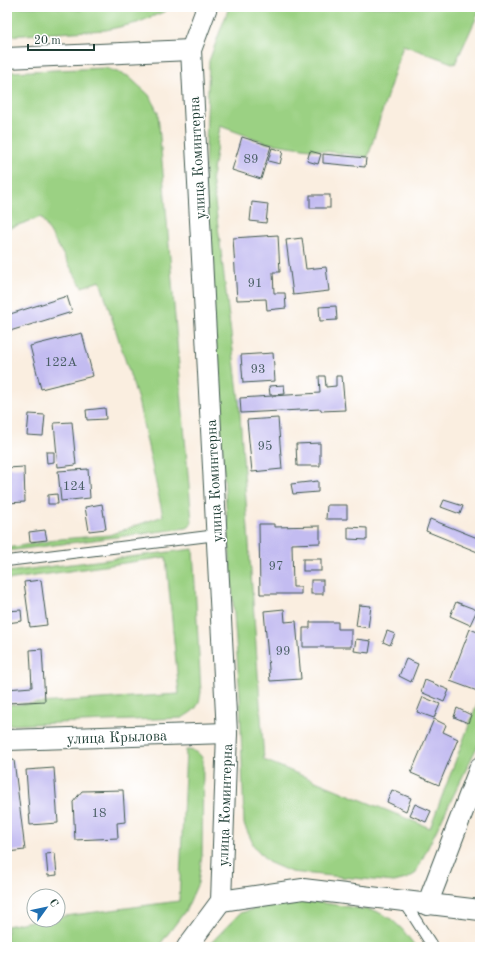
<svg xmlns="http://www.w3.org/2000/svg" width="487" height="954" viewBox="0 0 487 954" font-family="'Old Standard TT',serif">
	<rect width="100%" height="100%" fill="#fff"/>
	<filter id="ink" filterUnits="userSpaceOnUse"><feTurbulence type="fractalNoise" baseFrequency=".025" numOctaves="2"/><feDisplacementMap in="SourceGraphic" scale="8" xChannelSelector="R" yChannelSelector="G"/><feConvolveMatrix kernelMatrix="1 2 1 2 8 2 1 2 1" color-interpolation-filters="sRGB"/></filter>
	<filter id="wash" filterUnits="userSpaceOnUse"><feTurbulence type="fractalNoise" baseFrequency=".012" numOctaves="4" result="noise"/><feDisplacementMap in="SourceGraphic" scale="16" xChannelSelector="R" yChannelSelector="G"/><feGaussianBlur stdDeviation="0.9" result="paint"/><feColorMatrix in="noise" values="0 0 0 0 0 0 0 0 0 0 0 0 0 0 0 0 0 1.4 0 .05"/><feComposite in="paint" operator="in"/></filter>
	<g filter="url(#wash)">
		<rect width="100%" height="100%" fill="#faeee0"/>
		<!-- green -->
		<g fill="#9bd183" stroke="#5d875c">
			<polygon points="7,7 51,7 81,10 80,7 169,7 166,11 137,23 106,30 7,36"/>
			<polygon points="229,7 480,7 480,10 455,64 403,45 368,157 267,143 220,126 212,177 239,400 264,760 430,828 480,696 480,741 415,874 406,879 394,882 291,872 268,862 254,846 244,824 240,697 204,199 209,61"/>
			<polygon points="106,68 128,76 149,95 158,113 192,522 190,526 187,528 7,551 7,548 61,539 109,535 163,516 138,400 100,281 82,287 41,217 7,229 7,72"/>
			<path d="M193,549l8,143c-2,16 -6,18 -19,26l-175,7v-20l172,-11 -13,-137 -159,23v-8z"/>
			<path d="M186,750c8,0 14,2 17,10l-1,95 -4,28 -12,27 -28,37h-151v-21l29,-6h22v-3l121,-16z"/>
			<polygon points="294,901 317,902 376,911 391,919 402,929 416,947 207,947 240,913 271,904"/>
		</g>
		<g id="blocks">
			<!-- building -->
			<g fill="#c3bcf1">
				<polygon points="242,137 271,146 261,179 232,170"/>
				<polygon points="272,148 283,151 280,164 268,161"/>
				<polygon points="310,151 321,154 318,164 307,161"/>
				<polygon points="323,154 366,158 365,167 323,163"/>
				<rect x="310" y="195" width="20" height="13"/>
				<polygon points="252,202 268,204 266,223 250,221"/>
				<polygon points="278,235 280,272 273,272 274,293 285,293 286,308 267,310 266,299 237,300 233,238"/>
				<polygon points="302,238 306,269 326,267 329,291 293,295 286,240"/>
				<polygon points="67,296 72,312 10,331 7,321 7,315"/>
				<polygon points="336,306 337,320 320,321 319,307"/>
				<polygon points="82,333 93,376 41,389 30,346"/>
				<polygon points="273,353 275,381 243,383 241,355"/>
				<polygon points="319,376 325,376 326,387 336,386 336,376 342,376 345,410 321,411 321,409 241,413 240,398 320,393"/>
				<polygon points="284,385 285,394 270,395 269,386"/>
				<polygon points="105,408 106,419 87,420 86,410"/>
				<polygon points="29,414 45,415 43,436 27,435"/>
				<polygon points="278,418 282,469 252,472 247,420"/>
				<polygon points="72,422 76,465 58,467 54,423"/>
				<polygon points="320,443 320,466 297,466 296,444"/>
				<polygon points="46,452 54,452 54,462 47,463"/>
				<polygon points="24,467 25,502 7,503 7,468"/>
				<polygon points="88,469 90,498 61,501 58,471"/>
				<polygon points="318,481 318,492 293,494 291,484"/>
				<polygon points="57,494 58,504 48,504 48,495"/>
				<polygon points="444,500 463,506 460,514 441,507"/>
				<polygon points="102,504 106,529 89,531 85,507"/>
				<polygon points="327,505 347,505 347,519 326,519"/>
				<polygon points="430,519 480,539 480,553 426,531"/>
				<polygon points="259,524 274,524 274,527 320,526 320,543 292,544 293,587 301,587 301,594 260,594"/>
				<polygon points="348,527 367,528 367,540 348,539"/>
				<polygon points="45,530 47,540 30,542 29,532"/>
				<rect x="303" y="559" width="18" height="12"/>
				<polygon points="41,580 47,625 30,627 24,582"/>
				<rect x="311" y="580" width="12" height="14"/>
				<polygon points="456,602 477,610 470,625 450,616"/>
				<polygon points="359,605 371,606 368,628 356,626"/>
				<polygon points="284,609 285,622 296,621 301,679 270,681 264,611"/>
				<polygon points="21,610 22,621 7,623 7,611"/>
				<polygon points="310,622 338,622 338,629 351,629 351,647 303,647 303,628 310,628"/>
				<polygon points="470,629 480,633 480,692 450,681"/>
				<polygon points="387,631 395,634 390,645 383,642"/>
				<polygon points="356,639 371,641 369,653 354,651"/>
				<polygon points="42,649 45,701 7,703 7,689 32,687 30,650"/>
				<polygon points="406,659 418,664 411,682 399,676"/>
				<polygon points="425,680 449,690 444,702 421,692"/>
				<polygon points="423,697 440,704 434,718 417,712"/>
				<polygon points="457,708 471,715 468,723 454,717"/>
				<polygon points="434,719 446,725 443,732 458,739 439,785 411,773"/>
				<polygon points="14,760 25,850 7,852 7,761"/>
				<polygon points="54,768 58,823 30,825 26,770"/>
				<polygon points="123,790 125,822 117,823 118,838 75,840 73,802 82,791"/>
				<polygon points="392,790 411,798 406,811 387,802"/>
				<polygon points="415,804 431,811 426,822 410,815"/>
				<polygon points="55,853 57,875 48,876 46,854"/>
			</g>
		</g>
	</g>
	<g filter="url(#ink)">
		<use href="#blocks" fill-opacity="0" stroke="#40584e" stroke-width="1"/>
		<g fill="none" stroke-linecap="round" stroke-linejoin="round">
			<defs>
				<g id="lane">
					<polyline points="7,561 217,535"/>
					<polyline points="403,900 433,947"/>
				</g>
				<g id="street">
					<polyline points="7,58 191,50"/>
					<polyline points="7,740 227,733"/>
					<polyline points="221,901 303,889 480,910"/>
					<polyline points="427,905 480,767"/>
					<polyline points="187,947 221,901 227,733 191,50 207,7"/>
				</g>
			</defs>
			<!-- lane casing -->
			<use href="#lane" stroke="#40584e" stroke-width="12"/>
			<!-- street casing -->
			<use href="#street" stroke="#40584e" stroke-width="22"/>
			<!-- lane -->
			<use href="#lane" stroke="#fff" stroke-width="10"/>
			<!-- street -->
			<use href="#street" stroke="#fff" stroke-width="20"/>
		</g>
	</g>
	<g text-anchor="middle" stroke-width="3" stroke-linejoin="round" paint-order="stroke">
		<!-- number labels -->
		<g font-size="13" fill="#485d63">
			<text x="251" y="163">89</text>
			<text x="255" y="287">91</text>
			<text x="61" y="366">122А</text>
			<text x="258" y="373">93</text>
			<text x="265" y="450">95</text>
			<text x="74" y="490">124</text>
			<text x="276" y="570">97</text>
			<text x="283" y="655">99</text>
			<text x="99" y="817">18</text>
		</g>
		<!-- street labels -->
		<g font-size="15" fill="#1f3d34" stroke="#fff">
			<text transform="translate(197 158) rotate(-93)" y="5">улица Коминтерна</text>
			<text transform="translate(214 481) rotate(-93)" y="5">улица Коминтерна</text>
			<text transform="translate(117 737) rotate(-2)" y="5">улица Крылова</text>
			<text transform="translate(225 805) rotate(-88)" y="5">улица Коминтерна</text>
		</g>
	</g>
	<!-- margin -->
	<rect width="487" height="954" fill="none" stroke="#fff" stroke-width="24"/>
	<!-- north arrow -->
	<g transform="translate(46 908) rotate(57)"><circle r="19" fill="#ffffff" stroke="#a5b1ae"/>
	<path d="M0-3L7 15L0 10L-7 15Z" fill="#1f6fb2"/>
	<text y="-6" font-size="11" font-weight="bold" text-anchor="middle" fill="#1f3d34">С</text>
	</g>
	<!-- scale -->
	<path d="M28 44v6h66v-6" fill="none" stroke="#1f3d34" stroke-width="2"/>
	<text x="34" y="44" font-size="12" fill="#1f3d34" stroke="#ffffff" stroke-width="3" paint-order="stroke">20 m</text>
</svg>
